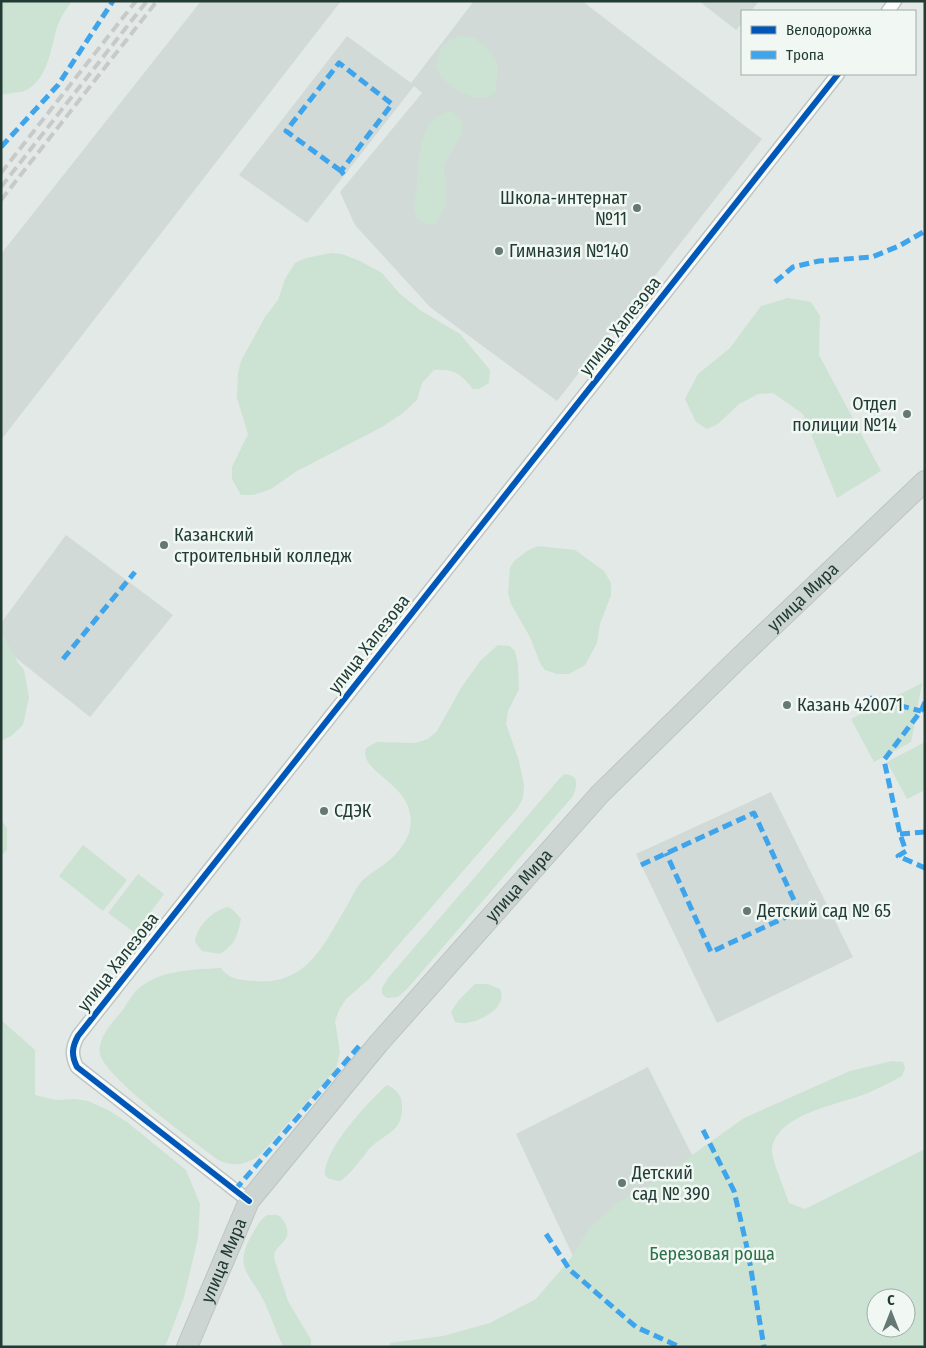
<svg xmlns="http://www.w3.org/2000/svg" width="926" height="1348" viewBox="0 0 926 1348" font-family="'Fira Sans Condensed',sans-serif">
	<rect width="100%" height="100%" fill="#e3e9e6"/>
	<!-- built -->
	<g fill="#d1dad6">
		<polygon points="201,1 341,1 1,440 1,254"/>
		<polygon points="474,1 582,1 762,139 557,401 430,307 355,225 340,192 422,93 414,86 307,223 239,175 347,36 411,83"/>
		<polygon points="699,1 759,1 751,11 742,11 742,23 736,30"/>
		<polygon points="66,535 173,615 90,717 1,646 1,623"/>
		<polygon points="771,792 853,957 717,1023 636,854"/>
		<polygon points="648,1067 730,1231 593,1299 516,1134"/>
	</g>
	<!-- green -->
	<g fill="#cce2d3" fill-rule="evenodd">
		<path d="M1,1h71c-7,9 -13,19 -16,30 -6,21 -9,50 -32,60 -6,2 -16,2 -23,4z"/>
		<polygon points="461,36 473,37 488,48 496,59 498,65 496,91 487,98 474,98 453,88 441,78 436,67 440,50 450,40"/>
		<path d="M450,111c28,13 1,37 -5,53 -2,4 0,10 0,15 2,21 3,26 -9,44 -6,2 -17,1 -20,-6 -5,-10 0,-21 1,-31 3,-26 -1,-68 33,-75z"/>
		<path d="M331,253l11,1 18,7 22,12 17,20 21,17 40,24 30,36 -1,13 -10,6h-6c-12,-15 -19,-21 -39,-19l-12,13 -5,17 -14,13 -21,14 -85,44 -26,18 -18,6h-12l-9,-16v-12l16,-33 -11,-36 1,-25 3,-12 24,-44 13,-17 7,-21 10,-16 11,-5z"/>
		<polygon points="788,298 811,302 820,316 819,355 881,471 837,498 803,414 773,393 758,394 739,404 718,424 707,429 696,422 685,399 698,374 730,348 761,306"/>
		<polygon points="538,546 575,550 604,571 611,583 611,595 600,624 597,643 585,665 569,674 557,674 545,670 541,665 530,637 511,604 508,593 510,568 513,562 527,551"/>
		<polygon points="1,630 18,663 24,670 29,697 23,725 11,736 1,741"/>
		<path d="M498,645l12,1 5,5 3,13 1,25 -11,22 -2,13 13,37 5,24 -1,13 -6,11 -148,170 -23,20 -7,11 -4,11 5,31 -4,17 -78,88c-17,8 -22,10 -40,3 -23,-18 -112,-81 -118,-106 -3,-16 13,-32 22,-43 4,-6 8,-13 13,-19 22,-23 57,-22 86,-24 8,12 21,12 34,13 53,5 70,-39 93,-77 4,-7 8,-17 14,-23 16,-15 29,-17 42,-38 2,-3 4,-7 5,-10 13,-49 -52,-58 -43,-85l11,-6 38,1 13,-4 9,-8 24,-43 19,-27z"/>
		<polygon points="922,683 911,742 874,762 851,719"/>
		<polygon points="925,742 925,790 907,799 887,762"/>
		<path d="M565,774c15,2 12,11 8,22l-166,193 -9,8 -11,1 -5,-4v-6l6,-10 172,-200z"/>
		<polygon points="1,820 7,828 7,850 1,856"/>
		<polygon points="83,845 127,880 103,911 59,876"/>
		<polygon points="138,874 164,894 135,933 108,913"/>
		<path d="M228,907l5,3 8,9c-4,18 -6,25 -21,35l-18,-3 -7,-9c1,-15 18,-32 33,-35z"/>
		<path d="M475,984h13l12,5c8,18 -18,32 -34,34 -3,1 -8,-1 -11,-1l-4,-10 7,-11z"/>
		<polygon points="1,1020 35,1050 35,1095 56,1100 75,1099 88,1101 108,1110 127,1122 186,1170 200,1204 198,1238 184,1297 165,1347 1,1347"/>
		<path d="M892,1061l11,1 2,6 -3,8c-11,6 -23,12 -34,17 -26,11 -96,21 -96,59 0,8 14,41 17,51l16,6 120,-60v198h-535v-4l53,-7 47,-13 46,-24 35,-41 17,-29 29,-26 40,-23 87,-62 106,-47zM876,1298h30v30h-30z"/>
		<path d="M387,1085c9,4 15,10 15,21 1,27 -18,27 -33,43 -9,11 -16,23 -29,32l-11,-2 -4,-4c-1,-26 43,-73 62,-90z"/>
		<path d="M267,1215c4,0 9,-1 12,1 6,4 11,16 7,22 -4,8 -12,9 -12,20l14,43 23,39v7l-28,-1c-7,-14 -12,-29 -18,-43 -15,-30 -33,-35 -12,-70 4,-7 7,-13 14,-18z"/>
	</g>
	<g fill="none" stroke-linecap="round" stroke-linejoin="round">
		<defs>
			<g id="street">
				<polyline points="888,11 895,1"/>
				<path d="M249,1201l-172,-134c-6,-12 -5,-20 1,-31l760,-962"/>
			</g>
			<g id="primary">
				<path id="s1" d="M187,1347l62,-146 129,-157 222,-250 139,-136 186,-177"/>
			</g>
		</defs>
		<!-- street casing -->
		<use href="#street" stroke="#c0c6c3" stroke-width="15"/>
		<!-- primary casing -->
		<use href="#primary" stroke="#bcc5c2" stroke-width="22"/>
		<!-- street -->
		<use href="#street" stroke="#fbfcfb" stroke-width="12"/>
		<!-- primary -->
		<use href="#primary" stroke="#cdd5d2" stroke-width="20"/>
		<!-- rail -->
		<g stroke="#c7cac9" stroke-width="4" stroke-dasharray="10 5" stroke-linecap="butt">
			<polyline points="1,173 136,1"/>
			<polyline points="1,187 147,1"/>
			<polyline points="1,200 157,1"/>
		</g>
		<!-- quiet -->
		<g stroke="#3ea4eb" stroke-width="5" stroke-dasharray="10 5" stroke-linecap="butt">
			<polyline points="1,147 58,85 113,1"/>
			<polyline points="341,171 286,131 339,63 392,104 341,171 345,176"/>
			<polyline points="775,282 793,267 819,261 872,257 899,246 925,231"/>
			<polyline points="63,659 135,572"/>
			<polyline points="870,698 921,711"/>
			<polyline points="925,702 921,711 884,760 900,834 906,851 898,856 925,868"/>
			<polyline points="900,834 925,832"/>
			<polyline points="641,865 754,813 799,911 711,952 666,853"/>
			<polyline points="703,1130 734,1191 748,1252 764,1347"/>
			<polyline points="235,1190 360,1045"/>
			<polyline points="546,1234 570,1270 636,1327 680,1347"/>
		</g>
		<defs>
			<path id="cycleway" d="M249,1201l-172,-134c-6,-12 -5,-20 1,-31l760,-962"/>
		</defs>
		<!-- cycleway casing -->
		<use href="#cycleway" stroke="#f1f8f4" stroke-width="9"/>
		<!-- cycleway -->
		<use href="#cycleway" stroke="#0057b8" stroke-width="6"/>
	</g>
	<!-- markers -->
	<g fill="#667873" stroke="#f1f8f4" stroke-width="2">
		<circle cx="637" cy="208" r="5"/>
		<circle cx="499" cy="251" r="5"/>
		<circle cx="907" cy="414" r="5"/>
		<circle cx="164" cy="545" r="5"/>
		<circle cx="787" cy="705" r="5"/>
		<circle cx="324" cy="811" r="5"/>
		<circle cx="747" cy="911" r="5"/>
		<circle cx="622" cy="1183" r="5"/>
	</g>
	<g text-anchor="middle" stroke-width="5" stroke-linejoin="round" paint-order="stroke">
		<!-- poi labels -->
		<g font-size="18" fill="#223b35" stroke="#f1f8f4" text-anchor="start">
			<text x="627" y="204" text-anchor="end">Школа-интернат<tspan x="627" dy="21">№11</tspan></text>
			<text x="509" y="257">Гимназия №140</text>
			<text x="897" y="410" text-anchor="end">Отдел<tspan x="897" dy="21">полиции №14</tspan></text>
			<text x="174" y="541">Казанский<tspan x="174" dy="21">строительный колледж</tspan></text>
			<text x="797" y="711">Казань 420071</text>
			<text x="334" y="817">СДЭК</text>
			<text x="757" y="917">Детский сад № 65</text>
			<text x="632" y="1179">Детский<tspan x="632" dy="21">сад № 390</tspan></text>
		</g>
		<!-- street labels -->
		<g font-size="18" fill="#223b35" stroke="#f1f8f4">
			<text transform="translate(620 326) rotate(-52)" y="6">улица Халезова</text>
			<text dy="6" stroke="none"><textPath href="#s1" startOffset="979">улица Мира</textPath></text>
			<text transform="translate(369 644) rotate(-52)" y="6">улица Халезова</text>
			<text dy="6" stroke="none"><textPath href="#s1" startOffset="574">улица Мира</textPath></text>
			<text transform="translate(118 962) rotate(-52)" y="6">улица Халезова</text>
			<text dy="6" stroke="none"><textPath href="#s1" startOffset="94">улица Мира</textPath></text>
		</g>
		<!-- park labels -->
		<g font-size="18" fill="#2d7049" stroke="#f1f8f4">
			<text x="712" y="1260">Березовая роща</text>
		</g>
	</g>
	<!-- border -->
	<rect width="926" height="1348" fill="none" stroke="#223b35" stroke-width="5"/>
	<!-- legend -->
	<rect x="741" y="10" width="175" height="65" fill="#f1f8f4" stroke="#9eaca8"/>
	<rect x="751" y="26" width="25" height="8" fill="#0057b8" stroke="#9eaca8"/>
	<text x="786" y="35" font-size="15" fill="#223b35">Велодорожка</text>
	<rect x="751" y="51" width="25" height="8" fill="#3ea4eb" stroke="#9eaca8"/>
	<text x="786" y="60" font-size="15" fill="#223b35">Тропа</text>
	<!-- north arrow -->
	<g transform="translate(891 1313)"><circle r="24" fill="#f1f8f4" stroke="#9eaca8"/>
	<path d="M0-4L9 19L0 12L-9 19Z" fill="#667873"/>
	<text y="-8" font-size="14" font-weight="bold" text-anchor="middle" fill="#223b35">С</text>
	</g>
</svg>
